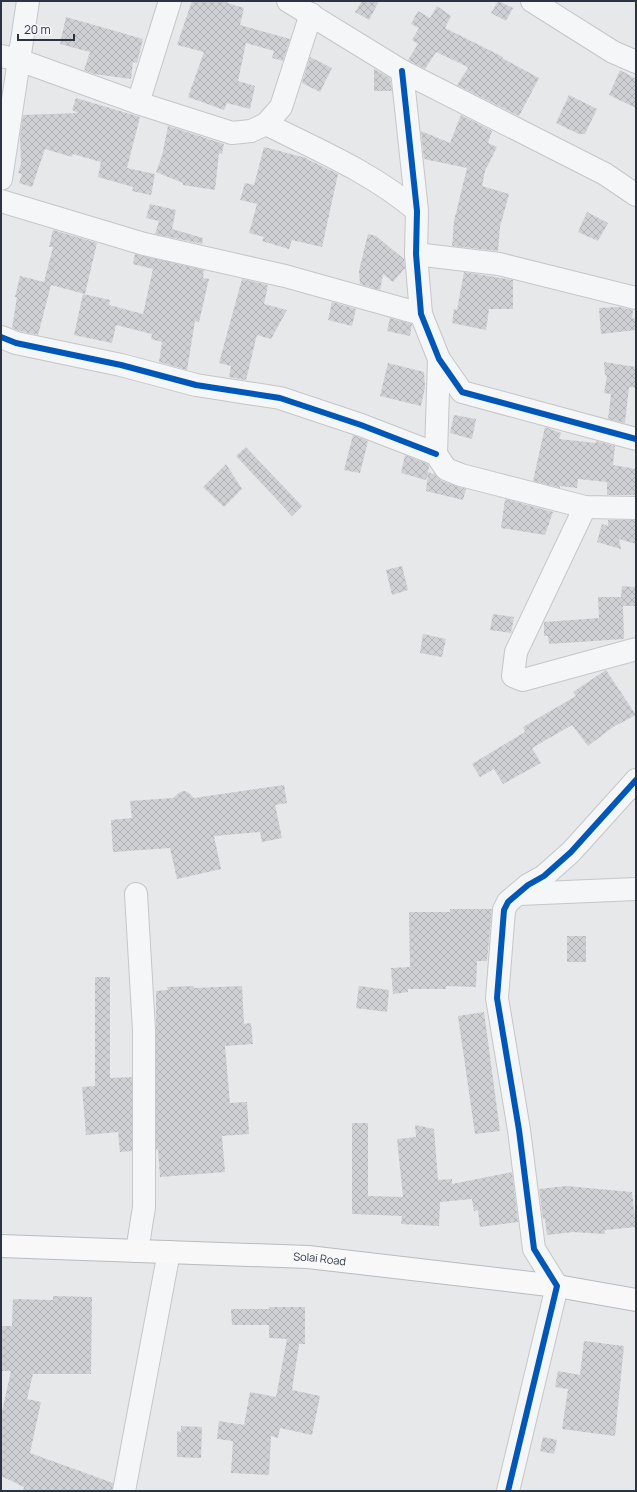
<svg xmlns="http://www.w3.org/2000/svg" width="637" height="1492" viewBox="0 0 637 1492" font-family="Manrope,sans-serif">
	<defs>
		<pattern id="building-cross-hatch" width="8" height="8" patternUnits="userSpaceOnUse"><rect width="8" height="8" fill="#ced0d3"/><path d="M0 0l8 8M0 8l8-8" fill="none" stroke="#b1b3b6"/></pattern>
	</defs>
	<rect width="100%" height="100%" fill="#e6e8ea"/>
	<!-- building -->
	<g fill="url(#building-cross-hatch)">
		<polygon points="192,1 228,1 227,3 244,8 240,25 290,39 283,61 272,58 274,51 246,43 238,81 255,86 250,109 227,103 224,110 188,97 204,52 177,45"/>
		<polygon points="362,1 379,1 369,20 355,12"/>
		<polygon points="498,1 513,8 506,21 491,13"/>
		<polygon points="437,6 451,16 445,28 503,57 502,58 539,78 519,116 457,85 468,68 466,66 436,52 425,69 408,60 418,44 412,40 419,28 411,24 418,11 430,18"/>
		<polygon points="66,17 143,39 137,63 133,62 131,79 94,74 84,70 90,52 60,44"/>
		<polygon points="310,57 332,68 320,92 302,83"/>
		<polygon points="374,69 390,78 392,91 374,91"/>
		<polygon points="620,70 636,79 636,108 609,95"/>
		<polygon points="569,95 597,109 585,134 579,134 556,123"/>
		<polygon points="76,98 140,117 127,168 155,174 151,195 132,191 133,187 98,177 101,162 73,154 72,157 45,149 32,187 19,183 22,174 18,173 21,164 20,136 23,115 78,113 72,110"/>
		<polygon points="461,115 492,131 488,143 497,147 485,171 482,186 509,194 500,227 498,251 452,246 454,221 467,168 424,159 421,131 450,143"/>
		<polygon points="168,126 224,144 222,154 219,153 215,190 183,185 183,183 156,172 162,156"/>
		<polygon points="264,147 306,158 309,160 338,174 322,247 292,240 289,249 262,241 264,237 249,233 257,204 240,200 245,183 254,185"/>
		<polygon points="150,204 176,210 172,229 203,238 202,244 155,234 159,221 146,218"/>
		<polygon points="587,212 608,223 598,241 578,232"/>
		<polygon points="53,230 97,243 85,294 51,285 38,335 20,331 12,328 17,297 15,297 20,276 44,282 53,247 49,247"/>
		<polygon points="368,234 376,236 404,259 405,268 393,282 383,274 380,290 360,284 359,271"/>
		<polygon points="135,254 204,270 203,278 209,279 199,322 195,321 187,370 159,362 162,342 151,339 152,334 116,325 112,343 74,335 83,294 110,300 109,305 143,314 153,269 133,264"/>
		<polygon points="464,272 513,280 513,309 489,309 486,330 452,323 454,309 457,310"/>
		<polygon points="242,279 268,285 264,304 287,310 271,339 257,335 246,380 229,377 231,366 219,363"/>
		<polygon points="332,302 356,309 352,326 328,320"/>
		<polygon points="619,307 633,310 632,318 636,319 636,330 601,334 599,308"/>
		<polygon points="390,318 412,324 410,336 387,331"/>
		<polygon points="604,362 636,367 636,388 629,387 625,423 608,419 611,394 604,393 607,376 605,375"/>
		<polygon points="388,363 424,372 425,387 421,406 380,396"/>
		<polygon points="454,415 476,419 472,439 450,433"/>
		<polygon points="545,427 561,433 559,439 596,443 596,441 615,446 613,465 636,469 636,495 607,495 607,482 578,479 577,488 560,486 560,488 533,481"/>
		<polygon points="353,435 368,441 360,473 344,470"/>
		<polygon points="246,447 302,506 292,516 236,456"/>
		<polygon points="405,455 428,464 429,466 428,472 434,474 441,481 466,489 463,500 426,491 428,473 426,480 401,473"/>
		<polygon points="226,464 242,489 224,507 203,487"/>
		<polygon points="505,499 553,512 545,535 501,528"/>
		<polygon points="608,520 636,520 636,544 619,539 621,549 597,542 602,524 608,526"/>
		<polygon points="402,566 408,590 392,595 386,570"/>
		<polygon points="622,586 636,587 636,606 623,606 624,639 549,644 548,636 544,636 544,622 599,618 598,597 621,597"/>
		<polygon points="493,614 514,617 511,633 490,630"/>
		<polygon points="423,634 446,639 442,657 420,653"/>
		<polygon points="606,670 636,715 613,727 588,746 572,725 532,748 541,763 503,784 494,769 480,777 472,764 525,732 523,727 576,696 573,692"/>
		<polygon points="284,785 287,803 275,805 282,838 262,842 260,832 214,836 221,869 177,879 170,848 113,852 111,820 132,818 130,801 173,798 180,792 185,791 189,793 194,798"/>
		<polygon points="450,909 492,909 487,961 477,961 476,987 446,986 446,989 408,989 408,992 393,994 391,968 410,967 409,912 450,912"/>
		<rect x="567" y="936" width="19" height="26"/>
		<polygon points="95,977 110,977 110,1078 132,1077 132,1151 120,1152 118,1132 86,1135 82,1087 95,1086"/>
		<polygon points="194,986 194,988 242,986 244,1024 251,1023 253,1044 225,1046 230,1103 247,1102 249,1134 222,1136 225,1172 160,1177 158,1149 156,1150 156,991 168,990 167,987"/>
		<polygon points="359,986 389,990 387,1012 356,1008"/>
		<polygon points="484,1012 500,1131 475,1134 458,1016"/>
		<polygon points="352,1123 368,1123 368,1196 403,1197 397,1139 416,1137 415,1125 434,1129 438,1180 452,1179 452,1184 512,1172 518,1222 480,1227 478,1210 474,1211 472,1199 440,1202 439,1226 401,1224 402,1216 352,1214"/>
		<polygon points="566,1186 632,1192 636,1227 605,1230 605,1234 573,1232 547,1235 545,1219 543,1219 539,1189"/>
		<polygon points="53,1296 92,1297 91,1374 33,1374 27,1399 41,1402 30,1453 113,1483 112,1491 23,1491 24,1487 1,1476 1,1416 11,1371 1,1371 1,1326 12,1326 13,1299 53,1300"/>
		<polygon points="269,1307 305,1307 305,1344 299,1344 292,1390 320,1396 312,1435 280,1428 278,1438 271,1436 269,1475 231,1473 233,1441 217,1439 219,1421 244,1425 250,1392 276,1397 287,1339 269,1338 269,1325 232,1325 231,1309 269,1309"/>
		<polygon points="584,1341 624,1346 615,1436 562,1429 568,1389 555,1387 558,1371 580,1375"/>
		<polygon points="181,1426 202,1427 201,1458 177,1457 177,1431 181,1432"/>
		<polygon points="543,1437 557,1440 554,1454 540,1451"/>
	</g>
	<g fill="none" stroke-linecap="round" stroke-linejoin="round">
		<defs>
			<g id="street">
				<polyline points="288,1 402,71 605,174 636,195"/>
				<polyline points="532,1 613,52 636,62"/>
				<polyline points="1,56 19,60 138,103 232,133 251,131 266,124 281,107 311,14"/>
				<polyline points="402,71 417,211 416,254 421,314 439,359 462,392 636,439"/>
				<polyline points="138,103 170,1"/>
				<path d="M266,124c52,26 107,49 151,87"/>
				<polyline points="1,179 28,1"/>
				<polyline points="1,201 144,244 285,276 421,314"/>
				<polyline points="416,254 499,264 636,298"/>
				<polyline points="1,337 16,343 121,365 196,385 280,398 361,425 436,454"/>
				<polyline points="439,359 436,454 446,469 461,475 585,507 636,508"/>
				<polyline points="585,507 516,652 513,676 523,680 636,649"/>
				<polyline points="136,894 144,1030 144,1207 137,1251"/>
				<polyline points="519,894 636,889"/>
				<polyline points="124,1491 169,1252"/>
				<polyline points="508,1491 557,1286 534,1249 519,1130 497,998 504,910 508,902 528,885 544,876 571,852 636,780"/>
			</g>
			<g id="highway">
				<path id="s1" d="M1,1246l307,11 249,29 79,14"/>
			</g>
		</defs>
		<!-- street casing -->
		<use href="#street" stroke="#c4c6c8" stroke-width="24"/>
		<!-- highway casing -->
		<use href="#highway" stroke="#b8bbbf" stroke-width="24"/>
		<!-- street -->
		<use href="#street" stroke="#f5f6f7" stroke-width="22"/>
		<!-- highway -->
		<use href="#highway" stroke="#f8f8f8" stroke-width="22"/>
		<defs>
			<g id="cycleway">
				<polyline points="402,71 417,211 416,254 421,314 439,359 462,392 636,439"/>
				<polyline points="1,337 16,343 121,365 196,385 280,398 361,425 436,454"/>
				<polyline points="508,1491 557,1286 534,1249 519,1130 497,998 504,910 508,902 528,885 544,876 571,852 636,780"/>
			</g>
		</defs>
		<!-- cycleway casing -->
		<use href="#cycleway" stroke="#f4f6f9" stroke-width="8"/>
		<!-- cycleway -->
		<use href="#cycleway" stroke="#0057b8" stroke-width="6"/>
	</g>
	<g text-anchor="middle" stroke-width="3" stroke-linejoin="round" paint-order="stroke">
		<!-- street labels -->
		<g font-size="11" fill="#2b3445" stroke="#f4f6f9">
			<text dy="4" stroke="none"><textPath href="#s1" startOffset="319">Solai Road</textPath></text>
		</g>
	</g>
	<!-- border -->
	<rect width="637" height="1492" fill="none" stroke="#2b3445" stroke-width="4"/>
	<!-- scale -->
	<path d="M18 34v6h56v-6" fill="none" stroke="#2b3445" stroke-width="2"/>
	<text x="24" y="34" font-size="12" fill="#2b3445" stroke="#f4f6f9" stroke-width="3" paint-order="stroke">20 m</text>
</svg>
